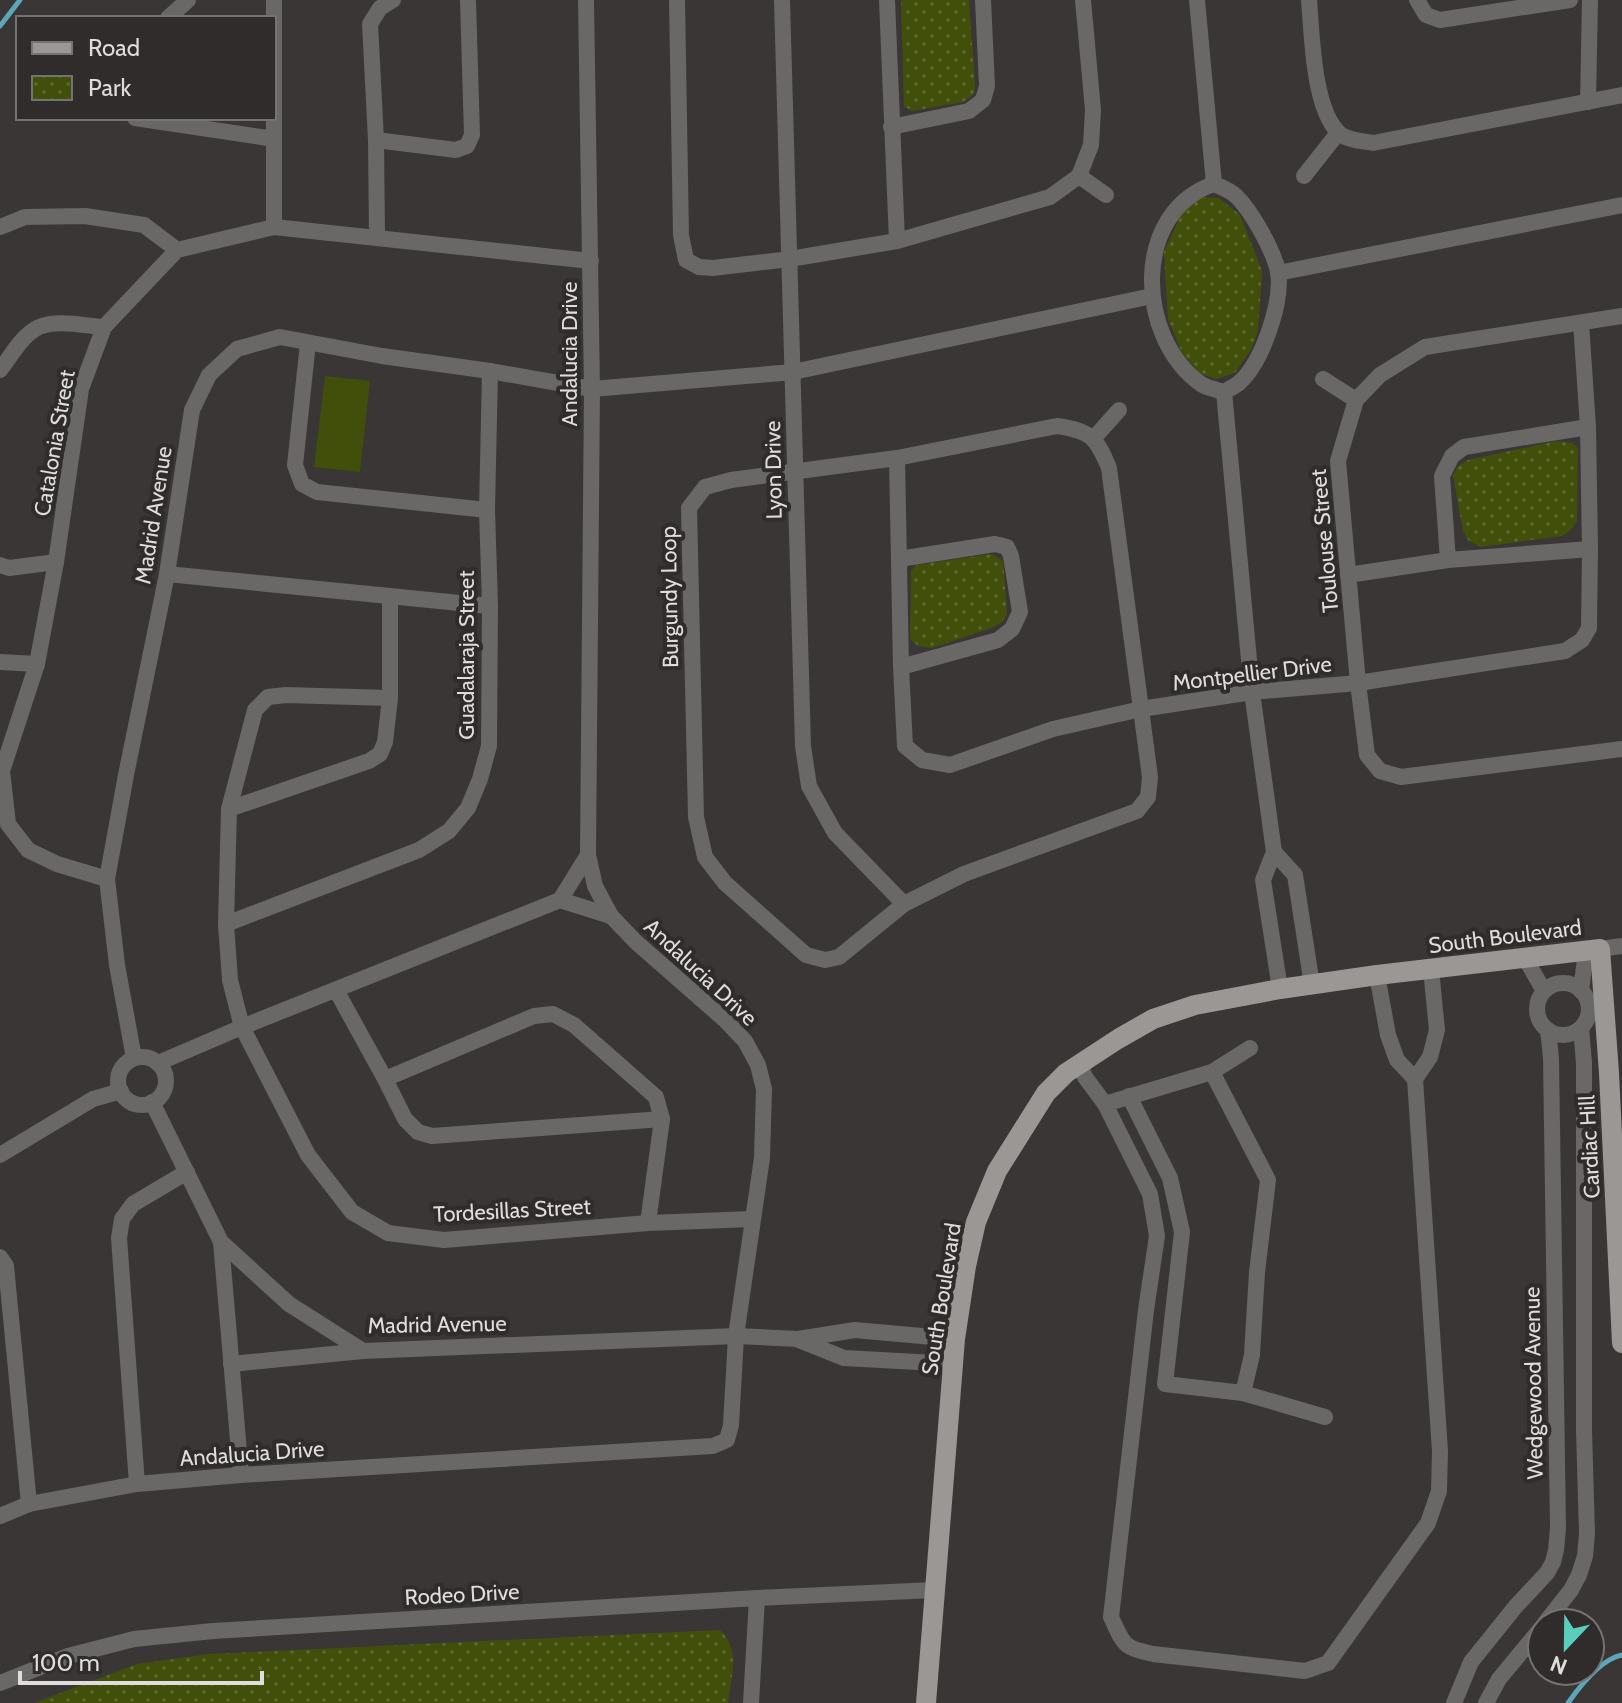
<svg xmlns="http://www.w3.org/2000/svg" width="1622" height="1703" viewBox="0 0 1622 1703" font-family="Cabin,sans-serif">
	<defs>
		<pattern id="park-dots" width="8" height="8" patternUnits="userSpaceOnUse" patternTransform="scale(2)"><rect width="8" height="8" fill="#414f0b"/><path d="M2 2h.1M6 6h.1" fill="none" stroke="#5c682e" stroke-width="1.8" stroke-linecap="round"/></pattern>
	</defs>
	<rect width="100%" height="100%" fill="#3a3635"/>
	<!-- grass -->
	<polygon fill="#414f0b" points="325,376 370,381 360,472 314,467"/>
	<!-- park -->
	<g fill="url(#park-dots)">
		<polygon points="901,0 969,0 975,87 973,95 963,102 912,111 904,106"/>
		<polygon points="1200,197 1219,198 1240,215 1262,271 1258,331 1251,350 1235,373 1216,379 1199,373 1182,353 1168,319 1164,252 1183,210"/>
		<polygon points="1557,441 1572,443 1578,448 1577,521 1571,530 1562,536 1480,547 1468,540 1463,531 1453,475 1458,466 1468,460"/>
		<polygon points="992,554 1003,561 1007,614 1002,622 994,627 932,648 918,646 910,639 911,571 916,565"/>
		<path d="M720,1630c21,20 11,46 8,73h-694l103,-39 72,-10z"/>
	</g>
	<g fill="none" stroke-linecap="round" stroke-linejoin="round">
		<!-- stream -->
		<g stroke="#5ca6b8" stroke-width="5">
			<polyline points="0,26 20,0"/>
			<path d="M1568,1703c12,-17 33,-44 54,-48"/>
		</g>
		<!-- minor -->
		<g stroke="#696867" stroke-width="16">
			<polyline points="677,0 681,235 686,260 699,267 713,268 790,259 897,241 1050,197 1079,176 1091,145 1093,110 1083,0"/>
			<polyline points="782,0 803,746 809,786 835,833 904,904"/>
			<polyline points="887,0 897,241"/>
			<polyline points="1197,0 1214,184"/>
			<path d="M1309,0c3,34 4,107 29,132 7,8 24,9 35,11l249,-48"/>
			<polyline points="1417,0 1426,15 1440,20 1570,0"/>
			<polyline points="168,18 188,0"/>
			<polyline points="1588,102 1590,0"/>
			<polyline points="135,118 274,139"/>
			<polyline points="891,127 969,111 983,100 987,86 983,0"/>
			<polyline points="376,140 456,150 467,146 472,135 468,0"/>
			<polyline points="1079,176 1106,195"/>
			<polyline points="1304,176 1338,133"/>
			<path d="M1214,184c7,3 16,6 22,12 15,14 38,55 42,76 5,30 -16,90 -38,110 -4,4 -11,7 -16,10 -7,-2 -17,-4 -23,-8 -65,-46 -70,-172 13,-200z"/>
			<polyline points="0,227 25,217 85,216 144,225 177,250"/>
			<polyline points="274,227 274,0"/>
			<polyline points="377,237 376,140 370,24 380,8 393,0"/>
			<polyline points="1278,273 1622,205"/>
			<polyline points="1622,316 1425,347 1380,375 1356,400 1338,461 1358,683 1367,755 1380,771 1401,777 1622,749"/>
			<polyline points="308,343 295,465 302,484 317,492 487,510"/>
			<path d="M0,370c11,-14 23,-36 39,-43 19,-8 46,-1 65,0"/>
			<polyline points="1323,379 1356,400"/>
			<polyline points="1224,392 1252,692 1274,852 1263,880 1280,989"/>
			<path d="M1057,426c34,5 39,11 52,42l41,309 -2,20 -11,14 -173,63 -60,30 -65,53 -14,3 -19,-5 -81,-72 -20,-26 -9,-40 -7,-309 16,-21 26,-7 166,-22z"/>
			<polyline points="1094,438 1119,410"/>
			<polyline points="897,458 901,667 905,746 922,760 950,765 1053,729 1141,709 1252,692 1358,683 1565,651 1582,640 1589,628 1590,549 1588,427 1581,323"/>
			<polyline points="899,559 995,544 1007,547 1011,556 1020,612 1012,629 998,640 901,667"/>
			<polyline points="1448,560 1442,476 1452,456 1464,447 1588,427"/>
			<polyline points="0,565 9,568 56,562"/>
			<polyline points="167,574 490,606"/>
			<polyline points="1348,575 1448,560 1590,549"/>
			<polyline points="0,662 37,664"/>
			<polyline points="390,698 286,695 268,697 255,710 229,809 226,924 230,980 242,1027 308,1155 352,1212 388,1233 444,1240 648,1223 752,1219"/>
			<polyline points="229,809 369,761 380,754 385,742 390,698 390,598"/>
			<polyline points="1274,852 1295,875 1312,985"/>
			<polyline points="107,879 57,864 28,850 8,824 2,771 37,664 56,562 81,389 104,327 177,250 274,227 591,261"/>
			<polyline points="560,900 611,916"/>
			<polyline points="560,900 588,855"/>
			<polyline points="226,924 419,850 449,831 468,808 480,779 489,746 490,606 487,510 490,371"/>
			<polyline points="1600,949 1622,946"/>
			<polyline points="1525,958 1544,991"/>
			<polyline points="1377,975 1388,1035 1397,1060 1415,1079"/>
			<circle cx="1563" cy="1009" r="26"/>
			<polyline points="336,990 385,1079 405,1119 418,1132 432,1136 662,1119"/>
			<polyline points="1581,991 1586,951"/>
			<circle cx="142" cy="1081" r="24"/>
			<polyline points="134,1058 117,965 107,879 126,775 167,574 192,410 209,375 237,349 280,337 382,356 490,371 592,389 793,372 1152,296"/>
			<polyline points="158,1063 242,1027 560,900"/>
			<path d="M1079,1063l6,14 20,27 45,90 7,42 -11,74 -35,307c13,28 12,31 42,37l152,17 23,-8 100,-140 11,-32 1,-40 -25,-372 15,-22 7,-27 -6,-61"/>
			<polyline points="1212,1072 1268,1180 1257,1272 1252,1355 1243,1393"/>
			<polyline points="385,1079 534,1016 553,1014 574,1025 656,1097 662,1119 648,1223"/>
			<polyline points="1129,1096 1170,1178 1182,1232 1165,1384 1243,1393 1325,1417"/>
			<polyline points="152,1102 221,1242 289,1304 363,1351 736,1336 798,1339 855,1330 955,1339"/>
			<polyline points="1105,1104 1212,1072 1250,1048"/>
			<polyline points="0,1155 93,1099 121,1091"/>
			<polyline points="221,1242 241,1475"/>
			<polyline points="0,1257 6,1266 29,1504"/>
			<polyline points="799,1340 844,1358 954,1364"/>
			<polyline points="231,1364 363,1351"/>
			<polyline points="137,1484 119,1238 122,1219 133,1204 187,1172"/>
			<polyline points="0,1516 29,1504 137,1484 241,1475 713,1446 727,1440 731,1425 736,1336 762,1158 764,1089 758,1065 745,1041 725,1020 636,942 611,916 595,886 588,855 592,389 586,0"/>
			<polyline points="1545,1623 1571,1590 1579,1575 1585,1556 1587,1534 1584,1430 1584,1063 1581,1028"/>
			<polyline points="0,1683 68,1656 134,1639 213,1631 757,1598 935,1590"/>
			<polyline points="751,1703 757,1598"/>
			<polyline points="1454,1703 1471,1662 1516,1606 1547,1573 1553,1562 1556,1550 1558,1528 1551,1058 1548,1030"/>
			<polyline points="1486,1703 1499,1679 1542,1627"/>
		</g>
		<!-- major -->
		<polyline stroke="#9a9795" stroke-width="20" points="926,1703 955,1339 966,1266 976,1222 997,1171 1046,1093 1066,1073 1118,1039 1153,1019 1195,1005 1280,989 1377,975 1600,949 1609,1073 1622,1343"/>
	</g>
	<g text-anchor="middle" stroke-width="8" stroke-linejoin="round" paint-order="stroke">
		<!-- street labels -->
		<g font-size="22" fill="#dfdddc" stroke="#2f2c2b">
			<text transform="translate(569 354) rotate(-90)" y="8">Andalucia Drive</text>
			<text transform="translate(54 443) rotate(-80)" y="8">Catalonia Street</text>
			<text transform="translate(773 470) rotate(-91)" y="8">Lyon Drive</text>
			<text transform="translate(153 515) rotate(-81)" y="8">Madrid Avenue</text>
			<text transform="translate(1324 541) rotate(-95)" y="8">Toulouse Street</text>
			<text transform="translate(669 597) rotate(-91)" y="8">Burgundy Loop</text>
			<text transform="translate(466 655) rotate(-90)" y="8">Guadalaraja Street</text>
			<text transform="translate(1252 673) rotate(-7)" y="8">Montpellier Drive</text>
			<text transform="translate(1505 936) rotate(-7)" y="8">South Boulevard</text>
			<text transform="translate(701 972) rotate(43)" y="8">Andalucia Drive</text>
			<text transform="translate(1589 1147) rotate(-93)" y="8">Cardiac Hill</text>
			<text transform="translate(512 1210) rotate(-3)" y="8">Tordesillas Street</text>
			<text transform="translate(941 1299) rotate(-81)" y="8">South Boulevard</text>
			<text transform="translate(437 1324) rotate(-1)" y="8">Madrid Avenue</text>
			<text transform="translate(1533 1383) rotate(-91)" y="8">Wedgewood Avenue</text>
			<text transform="translate(252 1453) rotate(-4)" y="8">Andalucia Drive</text>
			<text transform="translate(462 1594) rotate(-3)" y="8">Rodeo Drive</text>
		</g>
	</g>
	<!-- legend -->
	<rect x="16" y="16" width="260" height="104" fill="#2f2c2b" stroke="#757372" stroke-width="2"/>
	<rect x="32" y="42" width="40" height="12" fill="#9a9795" stroke="#757372" stroke-width="2"/>
	<text x="88" y="56" font-size="24" fill="#dfdddc">Road</text>
	<rect x="32" y="76" width="40" height="24" fill="url(#park-dots)" stroke="#757372" stroke-width="2"/>
	<text x="88" y="96" font-size="24" fill="#dfdddc">Park</text>
	<!-- north arrow -->
	<g transform="translate(1566 1647) rotate(202)"><circle r="38" fill="#2f2c2b" stroke="#757372" stroke-width="2"/>
	<path d="M0-6L14 30L0 20L-14 30Z" fill="#5acebc"/>
	<text y="-12" font-size="22" font-weight="bold" text-anchor="middle" fill="#dfdddc">N</text>
	</g>
	<!-- scale -->
	<path d="M20 1671v12h242v-12" fill="none" stroke="#dfdddc" stroke-width="4"/>
	<text x="32" y="1671" font-size="24" fill="#dfdddc" stroke="#2f2c2b" stroke-width="6" paint-order="stroke">100 m</text>
</svg>
